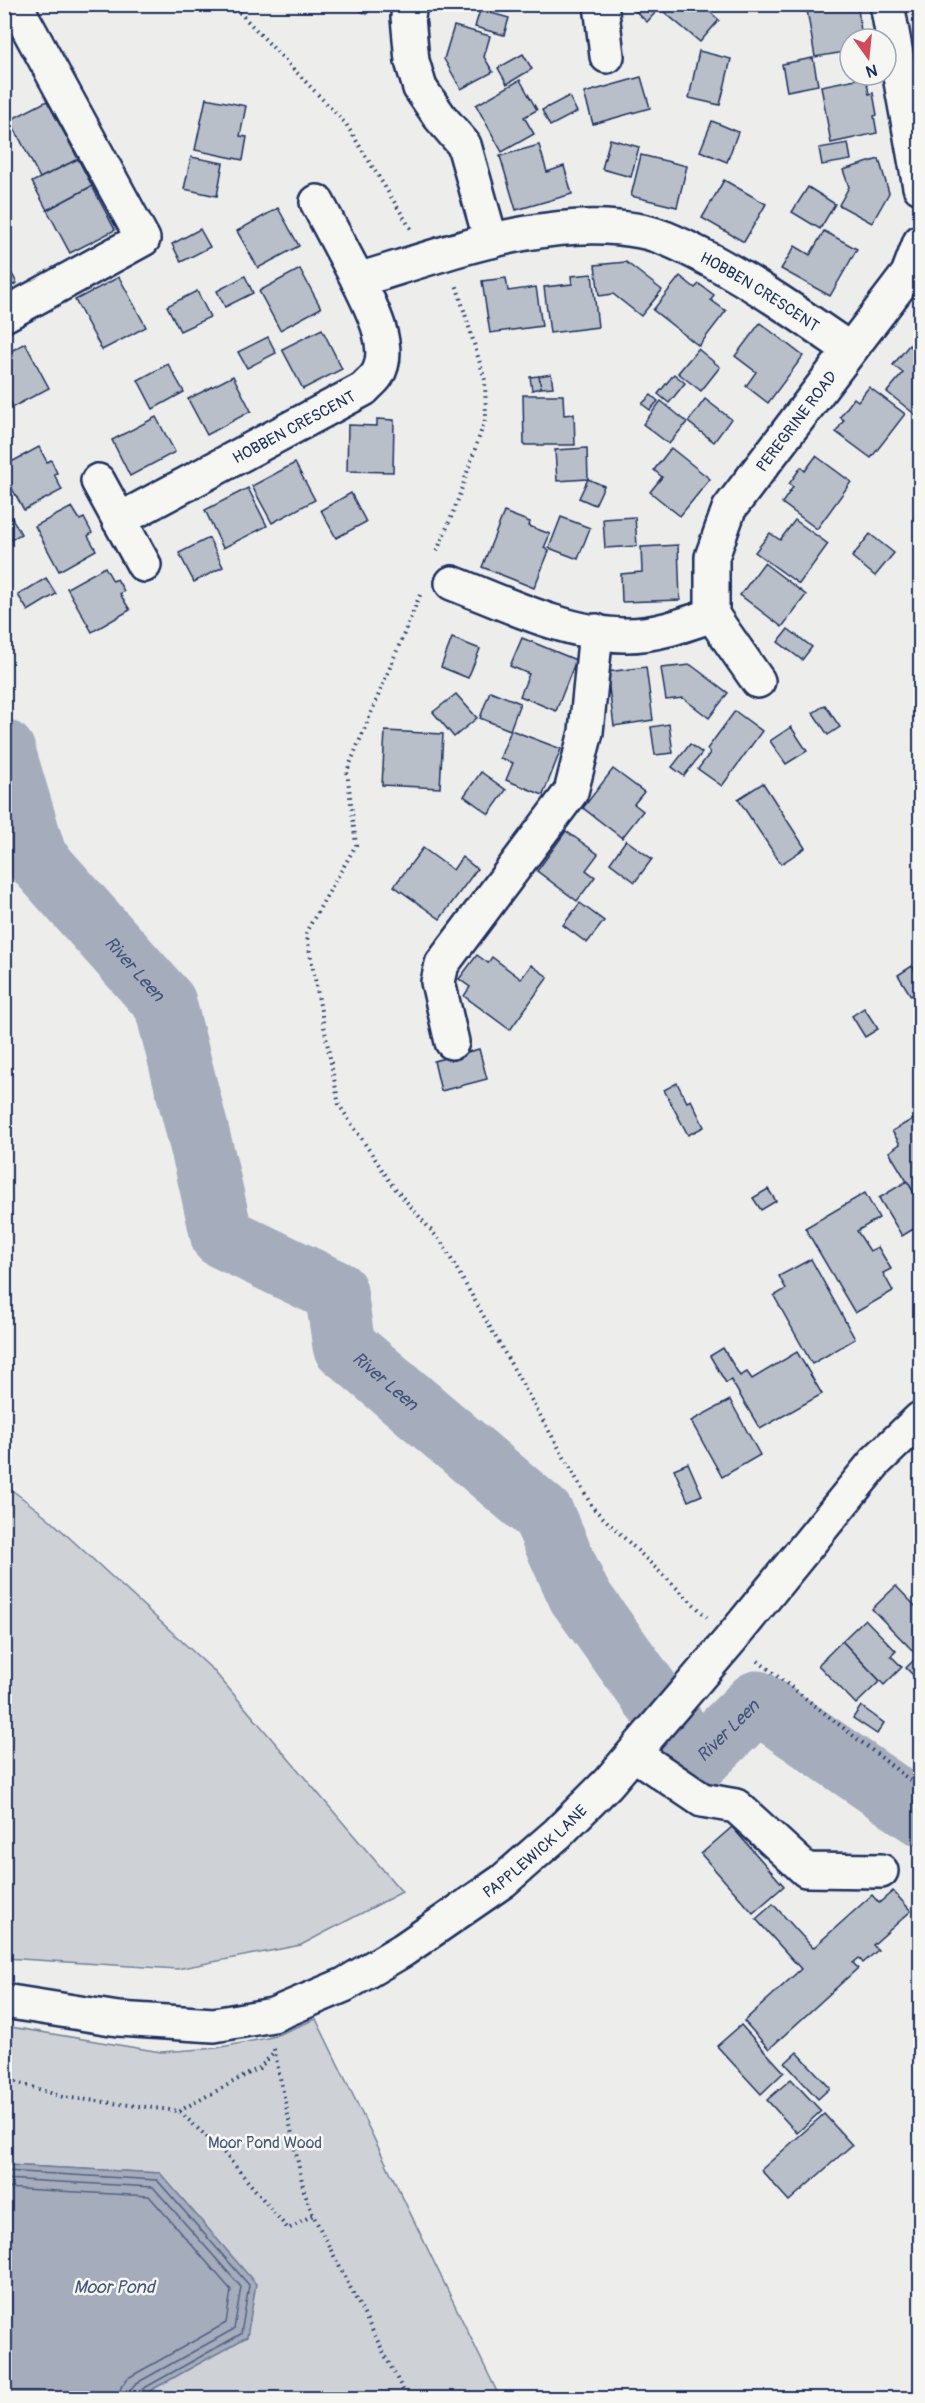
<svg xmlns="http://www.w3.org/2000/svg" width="925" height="2403" viewBox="0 0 925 2403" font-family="Pangolin,sans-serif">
	<rect width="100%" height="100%" fill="#edeeec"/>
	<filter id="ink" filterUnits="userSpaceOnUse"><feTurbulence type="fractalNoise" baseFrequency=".0167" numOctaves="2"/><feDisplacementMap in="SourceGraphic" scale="12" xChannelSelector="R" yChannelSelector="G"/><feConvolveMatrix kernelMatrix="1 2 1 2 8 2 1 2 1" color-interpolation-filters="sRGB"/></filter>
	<g filter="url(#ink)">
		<!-- green -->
		<g fill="#ced2d7" stroke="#74809a" stroke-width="1.5">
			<polygon points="4,1484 47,1517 213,1670 402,1892 301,1945 177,1969 5,1958"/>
			<polygon points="316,2019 500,2398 137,2398 246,2337 160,2173 5,2165 4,2026 161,2052 217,2048 272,2037"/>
		</g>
		<!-- water -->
		<polygon fill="#a5acbc" stroke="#6e7a96" stroke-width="1.5" points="5,2165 160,2173 256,2284 247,2337 137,2398 5,2398"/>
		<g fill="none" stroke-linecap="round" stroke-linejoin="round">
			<!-- shore -->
			<g stroke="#526184" stroke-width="1.5">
				<polyline points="4,2171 157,2180 249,2285 241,2334 139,2391 136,2398"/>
				<polyline points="4,2179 153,2187 241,2287 234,2329 135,2384 129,2391 128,2398"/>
				<polyline points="4,2188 149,2196 231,2290 226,2323 128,2378 121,2387 119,2398"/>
			</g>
			<!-- river -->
			<path stroke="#a5acbc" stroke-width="63" id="s1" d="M4,751l32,107 129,145 41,162 16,72 114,55 8,54 199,169 36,80 119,165 59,-58 163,112"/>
		</g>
		<!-- building -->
		<g fill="#b9bfc8" stroke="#1b2f5e" stroke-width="1.5">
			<polygon points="347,4 372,4 367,14"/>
			<polygon points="477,4 502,4 499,12"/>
			<polygon points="628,4 663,4 647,22"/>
			<polygon points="668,4 701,4 719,20 700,42 663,11"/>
			<polygon points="806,4 851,4 852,10 858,9 861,31 855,32 857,39 850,39 850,51 815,57"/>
			<polygon points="480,10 509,18 504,35 475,27"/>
			<polygon points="454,26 490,36 484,57 493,72 461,89 444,59"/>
			<polygon points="699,51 731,59 720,105 689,98"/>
			<polygon points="523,54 532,69 507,84 498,68"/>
			<polygon points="813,58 818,85 787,91 782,64"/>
			<polygon points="641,77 650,108 593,124 584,93"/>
			<polygon points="866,77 869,94 873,93 877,115 874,116 877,133 831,143 821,86"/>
			<polygon points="520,80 537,110 524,117 534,134 502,152 476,105"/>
			<polygon points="569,96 577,112 550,126 542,110"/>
			<polygon points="206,98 246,106 240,136 247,137 243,160 195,150"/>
			<polygon points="47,101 78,159 40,178 10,120"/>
			<polygon points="712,121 738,132 727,162 700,151"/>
			<polygon points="610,139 639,147 631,177 602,169"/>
			<polygon points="848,143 851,160 822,165 819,148"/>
			<polygon points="539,145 547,172 564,166 572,194 516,210 500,156"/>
			<polygon points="641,155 687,166 677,207 631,196"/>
			<polygon points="191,157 223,163 217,196 184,189"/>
			<polygon points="78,159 92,186 47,210 32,182"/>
			<polygon points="879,159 889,193 872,223 839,205 849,187 843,170"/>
			<polygon points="724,180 766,204 744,242 702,218"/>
			<polygon points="92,186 115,230 70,253 47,210"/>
			<polygon points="808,187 835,204 820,229 792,212"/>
			<polygon points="278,208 299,246 258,268 237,231"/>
			<polygon points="200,229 210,247 181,262 172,244"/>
			<polygon points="824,231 857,249 830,296 781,269 795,246 810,255"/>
			<polygon points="4,260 17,283 4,290"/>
			<polygon points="626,262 662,290 641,316 613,294 599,296 595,265"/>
			<polygon points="300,269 321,308 280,330 259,291"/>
			<polygon points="592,274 598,327 550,333 544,287 572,284 571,276"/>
			<polygon points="245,276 253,293 225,307 217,291"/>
			<polygon points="680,276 695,288 699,284 714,295 711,300 726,311 699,346 653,310"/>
			<polygon points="119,277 146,327 102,350 75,300"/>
			<polygon points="506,278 508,291 536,287 542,326 490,333 482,281"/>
			<polygon points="197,291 210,317 180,331 167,306"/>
			<polygon points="760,323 803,356 768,403 746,386 756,372 735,356"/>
			<polygon points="322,329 342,369 303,389 282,349"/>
			<polygon points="920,330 920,351 911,344"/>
			<polygon points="268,337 276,353 247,368 238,352"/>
			<polygon points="25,343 49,388 13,407 4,390 4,355"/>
			<polygon points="909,345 920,355 920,412 917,416 887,392 903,373 893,365"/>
			<polygon points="698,349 720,367 701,391 678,373"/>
			<polygon points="168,364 184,392 153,409 138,380"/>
			<polygon points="551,374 553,387 541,388 539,376"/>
			<polygon points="674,374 685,383 669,403 658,394"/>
			<polygon points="233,376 251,411 207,435 188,399"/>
			<polygon points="539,376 541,388 532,390 530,377"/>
			<polygon points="869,387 905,414 871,458 836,432 844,420 840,417 854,398 858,401"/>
			<polygon points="523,395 563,395 564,415 574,414 575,445 524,445"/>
			<polygon points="651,395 658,401 650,410 642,404"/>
			<polygon points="705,399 731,419 714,442 688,422"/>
			<polygon points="661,401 687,422 669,444 643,424"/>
			<polygon points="156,417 175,452 130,476 112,440"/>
			<polygon points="377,419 394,420 393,472 347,471 348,425 377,426"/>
			<polygon points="39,447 47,462 51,460 57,473 54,474 62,490 24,510 4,474 4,466"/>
			<polygon points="587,448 588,479 557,481 555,450"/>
			<polygon points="671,448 710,479 680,516 650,492 662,477 654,470"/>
			<polygon points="816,456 851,482 817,529 782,503 793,487 789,484 801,467 805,471"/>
			<polygon points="295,463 315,500 272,523 252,486"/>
			<polygon points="588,479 604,486 595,505 579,498"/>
			<polygon points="248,488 267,526 223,548 205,510"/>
			<polygon points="351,493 366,522 336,538 321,510"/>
			<polygon points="72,507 80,520 84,518 92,533 88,536 96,550 59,571 35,526"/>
			<polygon points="504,512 530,522 529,526 550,534 544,548 549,551 534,588 482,567"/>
			<polygon points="561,517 590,528 578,559 549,548"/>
			<polygon points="635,517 637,546 605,548 603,519"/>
			<polygon points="12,518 21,534 4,544 4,522"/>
			<polygon points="795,520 828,544 799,584 755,552 770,533 780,540"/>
			<polygon points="870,534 894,553 875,576 852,557"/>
			<polygon points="209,538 223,567 194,582 179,553"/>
			<polygon points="678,545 680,600 622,602 621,574 642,572 641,547"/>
			<polygon points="764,563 806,595 782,627 740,595"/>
			<polygon points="105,567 113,581 117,579 124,591 120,594 130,610 92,632 67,588"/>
			<polygon points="46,578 56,594 28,611 18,595"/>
			<polygon points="788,629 812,647 802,660 778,642"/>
			<polygon points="452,638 480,649 468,678 441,667"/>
			<polygon points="522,638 576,660 556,711 520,696 529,674 510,666"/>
			<polygon points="691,665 728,693 709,718 683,698 666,700 661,668"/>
			<polygon points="646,667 653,720 614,726 607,672"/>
			<polygon points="490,691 520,703 510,730 480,718"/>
			<polygon points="456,694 477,718 454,737 433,712"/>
			<polygon points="825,705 840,727 828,735 813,713"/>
			<polygon points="735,711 762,731 722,786 698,769 710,753 707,749"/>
			<polygon points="669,724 673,753 655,755 651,727"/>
			<polygon points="791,727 807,751 786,764 770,741"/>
			<polygon points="511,730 561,749 543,795 506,780 513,763 500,758"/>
			<polygon points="385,731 443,734 440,788 382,785"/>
			<polygon points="690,744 702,753 684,776 672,767"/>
			<polygon points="613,769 644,792 634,804 643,811 622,838 583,808"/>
			<polygon points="481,772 506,790 489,814 464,796"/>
			<polygon points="763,783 805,848 781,864 738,799"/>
			<polygon points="566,831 598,854 586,870 595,877 577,901 537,871"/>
			<polygon points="626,840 652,859 635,882 610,863"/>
			<polygon points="423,848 453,870 462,857 477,869 440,919 394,886"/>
			<polygon points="580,903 604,921 587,943 563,925"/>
			<polygon points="477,955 488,963 492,957 521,979 531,965 548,977 510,1030 464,996 470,987 459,979"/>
			<polygon points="912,966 920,979 920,989 911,996 898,975"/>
			<polygon points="864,1008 878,1029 865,1037 852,1016"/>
			<polygon points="479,1049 487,1079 441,1091 434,1061"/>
			<polygon points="677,1083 687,1102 691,1100 704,1127 688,1135 664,1090"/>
			<polygon points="913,1119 920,1130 920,1203 889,1152 900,1144 892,1131"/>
			<polygon points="907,1181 920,1203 920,1225 902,1236 879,1198"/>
			<polygon points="768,1189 776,1201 761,1210 753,1198"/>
			<polygon points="865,1193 879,1218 857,1231 870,1251 878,1247 891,1269 883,1273 893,1291 855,1313 805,1228"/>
			<polygon points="811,1259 855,1339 812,1364 774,1296 786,1289 779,1276"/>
			<polygon points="723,1348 740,1376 747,1372 752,1379 797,1352 822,1394 760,1429 731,1380 726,1383 710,1356"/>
			<polygon points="730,1400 760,1455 722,1477 691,1421"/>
			<polygon points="688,1463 702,1495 688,1501 674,1469"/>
			<polygon points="896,1586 920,1611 920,1651 917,1655 872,1609"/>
			<polygon points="865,1619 896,1651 891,1656 902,1667 884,1685 842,1641"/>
			<polygon points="842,1641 880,1681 856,1704 818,1665"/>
			<polygon points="916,1658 920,1662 920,1682 906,1668"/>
			<polygon points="861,1706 884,1723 877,1734 853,1718"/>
			<polygon points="732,1827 784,1886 753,1913 701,1854"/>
			<polygon points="893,1891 911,1911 873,1945 878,1950 863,1963 859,1958 853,1963 858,1968 769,2049 744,2021 801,1969 756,1919 773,1904 813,1948 872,1895 879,1903"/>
			<polygon points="741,2025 784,2072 761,2094 717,2046"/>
			<polygon points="797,2052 830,2088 818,2099 785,2063"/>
			<polygon points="791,2079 821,2111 797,2133 767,2100"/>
			<polygon points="824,2114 852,2145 789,2201 761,2170"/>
		</g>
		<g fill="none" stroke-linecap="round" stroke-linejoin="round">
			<defs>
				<g id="minor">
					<polyline points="410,4 408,17 412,61 420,88 440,117 464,145 491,241"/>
					<polyline points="601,4 607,56"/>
					<polyline points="887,4 920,187"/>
					<polyline points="317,202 358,280"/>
					<polyline points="4,315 143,239 15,4"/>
					<polyline points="98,481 144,565"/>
					<path id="s2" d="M119,520l245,-131c4,-5 10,-9 13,-14 17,-27 -7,-70 -19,-95 88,-26 190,-67 283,-49 25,5 48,18 71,30 48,26 92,57 137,88"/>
					<path d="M452,583c52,20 115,51 171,52 30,1 61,-10 89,-20"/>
					<path id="s3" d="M758,681l-46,-66v-58l17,-48 179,-235 12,-32"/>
					<polyline points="452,1042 438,982 442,964 571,792 586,732 596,631"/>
					<polyline points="634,1754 702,1800 736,1806 806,1870 881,1871"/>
					<path id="s4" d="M4,2001l114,18 96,6 59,-10 71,-30 59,-35 100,-69 55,-48 50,-50 123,-144 144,-177 45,-43"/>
				</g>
			</defs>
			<!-- minor casing -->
			<use href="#minor" stroke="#1b2f5e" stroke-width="38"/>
			<!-- path -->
			<g stroke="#1b2f5e" stroke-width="4" stroke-dasharray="1.5 4.5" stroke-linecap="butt">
				<polyline points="210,4 240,13 346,124 411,229"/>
				<polyline points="437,551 455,508 486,417 485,380 456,284"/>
				<polyline points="420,595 347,771 356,845 306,932 339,1105 393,1186 442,1243 593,1508 707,1617"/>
				<polyline points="758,1661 920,1788"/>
				<polyline points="274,2049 304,2191 313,2215 407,2398"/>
				<polyline points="4,2078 63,2097 179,2111 225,2154 288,2229 313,2215"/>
				<polyline points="179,2111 259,2068 274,2053"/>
			</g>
			<!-- minor -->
			<use href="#minor" stroke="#f6f6f2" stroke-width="33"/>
		</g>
	</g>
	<g text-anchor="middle" stroke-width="5" stroke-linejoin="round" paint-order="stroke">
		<!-- street labels -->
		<g font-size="16" fill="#1b2f5e" stroke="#f6f6f2">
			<text dy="6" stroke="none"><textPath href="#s2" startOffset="822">HOBBEN CRESCENT</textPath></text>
			<text dy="6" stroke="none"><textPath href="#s3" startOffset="300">PEREGRINE ROAD</textPath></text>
			<text dy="6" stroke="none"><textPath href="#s2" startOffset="198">HOBBEN CRESCENT</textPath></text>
			<text dy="6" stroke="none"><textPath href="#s4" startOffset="582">PAPPLEWICK LANE</textPath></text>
		</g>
		<!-- park labels -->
		<g font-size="16" fill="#48587c" stroke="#f6f6f2">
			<text x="265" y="2148">Moor Pond Wood</text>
		</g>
		<!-- water labels -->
		<g font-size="18" font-style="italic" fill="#44547a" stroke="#f6f6f2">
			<text dy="6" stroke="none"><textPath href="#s1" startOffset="260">River Leen</textPath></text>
			<text dy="6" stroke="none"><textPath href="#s1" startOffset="782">River Leen</textPath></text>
			<text dy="6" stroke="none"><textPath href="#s1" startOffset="1322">River Leen</textPath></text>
			<text x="114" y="2293">Moor Pond</text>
		</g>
	</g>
	<!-- margin -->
	<rect width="925" height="2403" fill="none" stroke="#f6f6f2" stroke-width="24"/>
	<rect x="12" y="12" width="901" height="2379" fill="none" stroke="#1b2f5e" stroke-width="2" filter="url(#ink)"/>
	<!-- north arrow -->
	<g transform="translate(868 57) rotate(165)"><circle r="28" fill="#f6f6f2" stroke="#9ea6b7" stroke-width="1.5"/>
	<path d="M0-4.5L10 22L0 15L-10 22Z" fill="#d1495b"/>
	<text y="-9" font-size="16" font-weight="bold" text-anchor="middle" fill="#1b2f5e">N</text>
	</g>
</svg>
